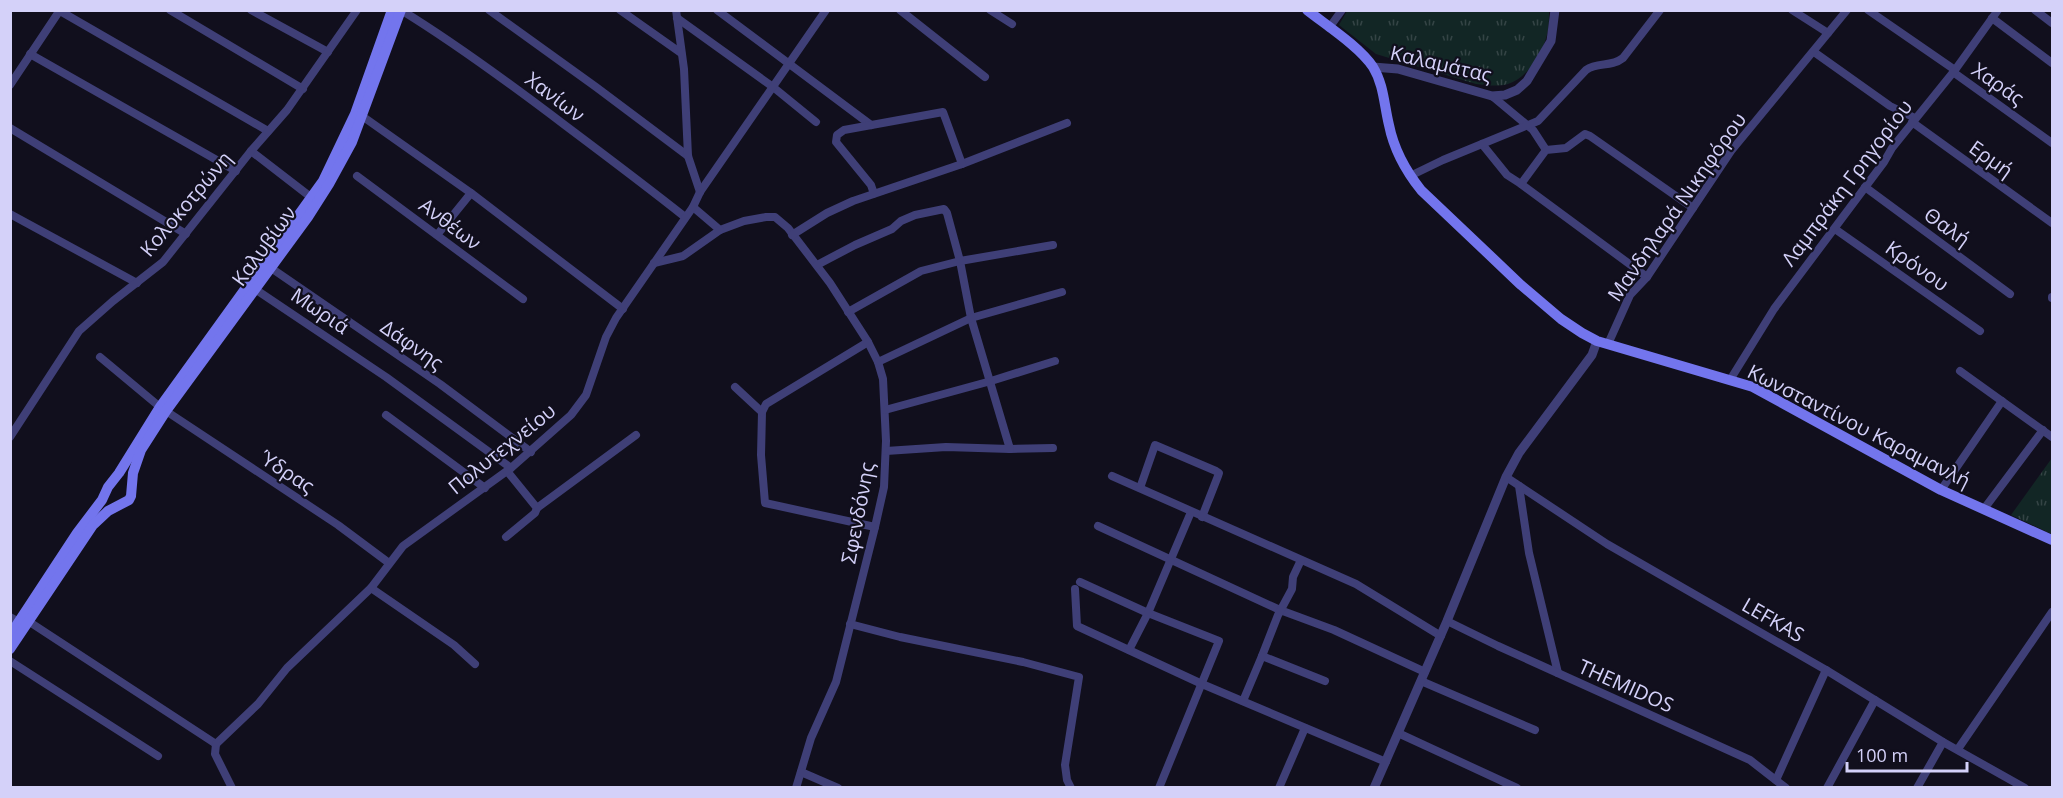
<svg xmlns="http://www.w3.org/2000/svg" width="2063" height="798" viewBox="0 0 2063 798" font-family="'Open Sans',sans-serif">
	<defs>
		<pattern id="grass-tufts" width="24" height="20" patternUnits="userSpaceOnUse" patternTransform="scale(1.5)"><rect width="24" height="20" fill="#122625"/><path d="M3 7l-1-3M5 7V3M7 7l1-3M15 17l-1-3M17 17v-4M19 17l1-3" fill="none" stroke="#344445"/></pattern>
	</defs>
	<rect width="100%" height="100%" fill="#110f1d"/>
	<!-- grass -->
	<g fill="url(#grass-tufts)">
		<path d="M1347,11h202c0,8 0,19 -3,27 -5,17 -20,41 -38,46 -10,3 -22,1 -32,0l-100,-30 -37,-29z"/>
		<polygon points="2052,458 2052,534 2011,515"/>
	</g>
	<g fill="none" stroke-linecap="round" stroke-linejoin="round">
		<!-- minor -->
		<g stroke="#3f3f77" stroke-width="8">
			<polyline points="170,10 303,89"/>
			<polyline points="251,10 328,52"/>
			<path d="M401,10c57,35 111,75 165,116 40,30 80,60 119,91"/>
			<polyline points="489,10 596,87 688,156"/>
			<polyline points="620,10 681,53"/>
			<polyline points="676,10 684,69 688,156 700,192"/>
			<polyline points="717,10 871,125"/>
			<polyline points="900,10 985,77"/>
			<polyline points="990,10 1012,24"/>
			<polyline points="1792,10 1828,33"/>
			<polyline points="1868,10 1955,70"/>
			<polyline points="2035,10 2052,23"/>
			<polyline points="60,11 268,131"/>
			<polyline points="677,18 773,87 816,122"/>
			<polyline points="1992,18 2052,63"/>
			<polyline points="1329,28 1342,10"/>
			<polyline points="1814,52 1890,106 1915,118"/>
			<polyline points="30,54 236,171"/>
			<polyline points="1953,72 2052,143"/>
			<polyline points="10,85 60,10"/>
			<polyline points="1492,96 1533,130 1546,150"/>
			<polyline points="362,116 471,193 623,309"/>
			<polyline points="1912,122 2052,223"/>
			<polyline points="10,128 186,234"/>
			<polyline points="1482,144 1507,175 1521,184 1546,150 1566,148 1585,134 1590,136 1693,208"/>
			<polyline points="251,151 312,198"/>
			<polyline points="962,164 1067,123"/>
			<polyline points="357,176 523,299"/>
			<path d="M1410,176l33,-16 95,-39 48,-51c12,-9 24,-2 37,-12l37,-48"/>
			<polyline points="1521,184 1647,277"/>
			<polyline points="1865,187 2010,294"/>
			<polyline points="693,207 720,230 744,221 766,217 775,217 788,228 830,283 868,342 878,362 883,379 886,441 884,487 875,527 836,682 811,738 796,788"/>
			<polyline points="10,214 137,283"/>
			<polyline points="1835,229 1980,331"/>
			<polyline points="437,235 471,193"/>
			<polyline points="792,235 827,213 853,201 962,164 943,112 844,130 837,135 836,142 871,185 874,194"/>
			<polyline points="654,263 683,256 720,230"/>
			<polyline points="817,265 855,245 892,229 901,221 915,215 944,209 947,213 960,261 971,318 1010,449 1053,448"/>
			<polyline points="271,268 440,384 531,452"/>
			<polyline points="255,289 386,377 511,468"/>
			<polyline points="2052,298 2052,297"/>
			<polyline points="848,312 921,271 960,261 1053,245"/>
			<polyline points="1608,344 1630,295 1647,277 1731,151 1847,10"/>
			<polyline points="100,357 160,407"/>
			<polyline points="878,362 971,318 1062,292"/>
			<polyline points="1960,371 2052,437"/>
			<polyline points="1730,380 1774,309 1884,162 1892,148 1955,70 1998,10"/>
			<polyline points="735,387 762,412 761,455 765,503 875,527"/>
			<polyline points="885,410 991,381 1055,361"/>
			<polyline points="166,411 338,525 389,563"/>
			<polyline points="762,412 766,404 868,342"/>
			<polyline points="386,415 485,488"/>
			<polyline points="10,437 79,331 113,301 163,262 251,151 287,110 357,10"/>
			<polyline points="886,451 946,447 1010,449"/>
			<polyline points="1112,476 1356,584 1441,636"/>
			<polyline points="1506,477 1607,544 1826,670 1943,742 2025,788"/>
			<polyline points="1519,486 1529,553 1558,673"/>
			<polyline points="1140,488 1155,445 1216,471 1219,473 1218,476 1202,517"/>
			<polyline points="1941,490 2002,401"/>
			<polyline points="537,508 636,435"/>
			<polyline points="1984,509 2043,430"/>
			<polyline points="1098,526 1280,610 1334,630 1425,672"/>
			<polyline points="506,537 535,513 537,508 507,471"/>
			<polyline points="1080,582 1148,613 1219,641 1159,788"/>
			<polyline points="371,588 454,645 475,664"/>
			<polyline points="1075,589 1077,626 1202,684 1386,762"/>
			<polyline points="10,617 19,622"/>
			<polyline points="28,621 216,744"/>
			<polyline points="1447,621 1498,646 1750,760 1786,788"/>
			<polyline points="850,624 900,637 1023,662 1079,677 1065,765 1067,780 1071,788"/>
			<polyline points="1129,650 1148,613 1191,512"/>
			<polyline points="1262,656 1278,615 1292,589 1293,577 1301,560"/>
			<polyline points="10,661 158,756"/>
			<polyline points="1421,681 1535,730"/>
			<polyline points="1243,701 1262,656 1325,681"/>
			<polyline points="1398,733 1517,788"/>
			<polyline points="216,744 258,704 287,668 371,588 403,546 511,468 571,415 586,395 606,337 616,318 693,207 700,192 826,10"/>
			<polyline points="216,744 215,754 232,788"/>
			<polyline points="1958,749 2052,612"/>
			<polyline points="801,772 838,788"/>
			<polyline points="1776,780 1826,670"/>
			<polyline points="1279,788 1305,728"/>
			<polyline points="1827,788 1875,700"/>
			<polyline points="1917,788 1943,742"/>
		</g>
		<!-- tertiary -->
		<g stroke="#3f3f77" stroke-width="9">
			<polyline points="1373,67 1398,69 1492,96 1505,95 1517,90 1527,81 1551,41 1555,10"/>
			<polyline points="1374,788 1447,621 1506,477 1519,453 1592,355 1597,341"/>
		</g>
		<!-- secondary -->
		<g stroke="#7375ed" stroke-width="10">
			<path d="M1307,10c19,15 53,37 66,57 11,18 11,38 16,58 5,25 16,45 32,65l100,95 40,34 21,14 15,8 156,46 188,103 111,50"/>
			<polyline points="10,635 77,533 102,500 108,487 119,473 160,407 323,181 355,114 392,10"/>
			<polyline points="10,649 93,525 108,511 129,500 131,496 133,473 141,450 166,411 308,217 329,184 352,142 401,10"/>
		</g>
	</g>
	<g text-anchor="middle" stroke-width="4.5" stroke-linejoin="round" paint-order="stroke">
		<!-- street labels -->
		<g font-size="20" fill="#d4d1f9" stroke="#110f1d">
			<text transform="translate(1441 64) rotate(13)" y="7">Καλαμάτας</text>
			<text transform="translate(1998 84) rotate(35)" y="7">Χαράς</text>
			<text transform="translate(555 97) rotate(37)" y="7">Χανίων</text>
			<text transform="translate(1991 159) rotate(35)" y="7">Ερμή</text>
			<text transform="translate(1847 183) rotate(-53)" y="7">Λαμπράκη Γρηγορίου</text>
			<text transform="translate(186 204) rotate(-50)" y="7">Κολοκοτρώνη</text>
			<text transform="translate(1677 207) rotate(-55)" y="7">Μανδηλαρά Νικηφόρου</text>
			<text transform="translate(450 224) rotate(37)" y="7">Ανθέων</text>
			<text transform="translate(1947 227) rotate(36)" y="7">Θαλή</text>
			<text transform="translate(264 246) rotate(-54)" y="7">Καλυβίων</text>
			<text transform="translate(1917 266) rotate(35)" y="7">Κρόνου</text>
			<text transform="translate(320 311) rotate(34)" y="7">Μωριά</text>
			<text transform="translate(412 345) rotate(35)" y="7">Δάφνης</text>
			<text transform="translate(1859 426) rotate(27)" y="7">Κωνσταντίνου Καραμανλή</text>
			<text transform="translate(502 449) rotate(-39)" y="7">Πολυτεχνείου</text>
			<text transform="translate(287 472) rotate(33)" y="7">Ύδρας</text>
			<text transform="translate(858 513) rotate(-79)" y="7">Σφενδόνης</text>
			<text transform="translate(1773 620) rotate(30)" y="7">LEFKAS</text>
			<text transform="translate(1626 686) rotate(24)" y="7">THEMIDOS</text>
		</g>
	</g>
	<!-- border -->
	<rect width="2063" height="798" fill="none" stroke="#d4d1f9" stroke-width="24"/>
	<!-- scale -->
	<path d="M1847 762v9h120v-9" fill="none" stroke="#d4d1f9" stroke-width="3"/>
	<text x="1856" y="762" font-size="18" fill="#d4d1f9" stroke="#110f1d" stroke-width="4.5" paint-order="stroke">100 m</text>
</svg>
